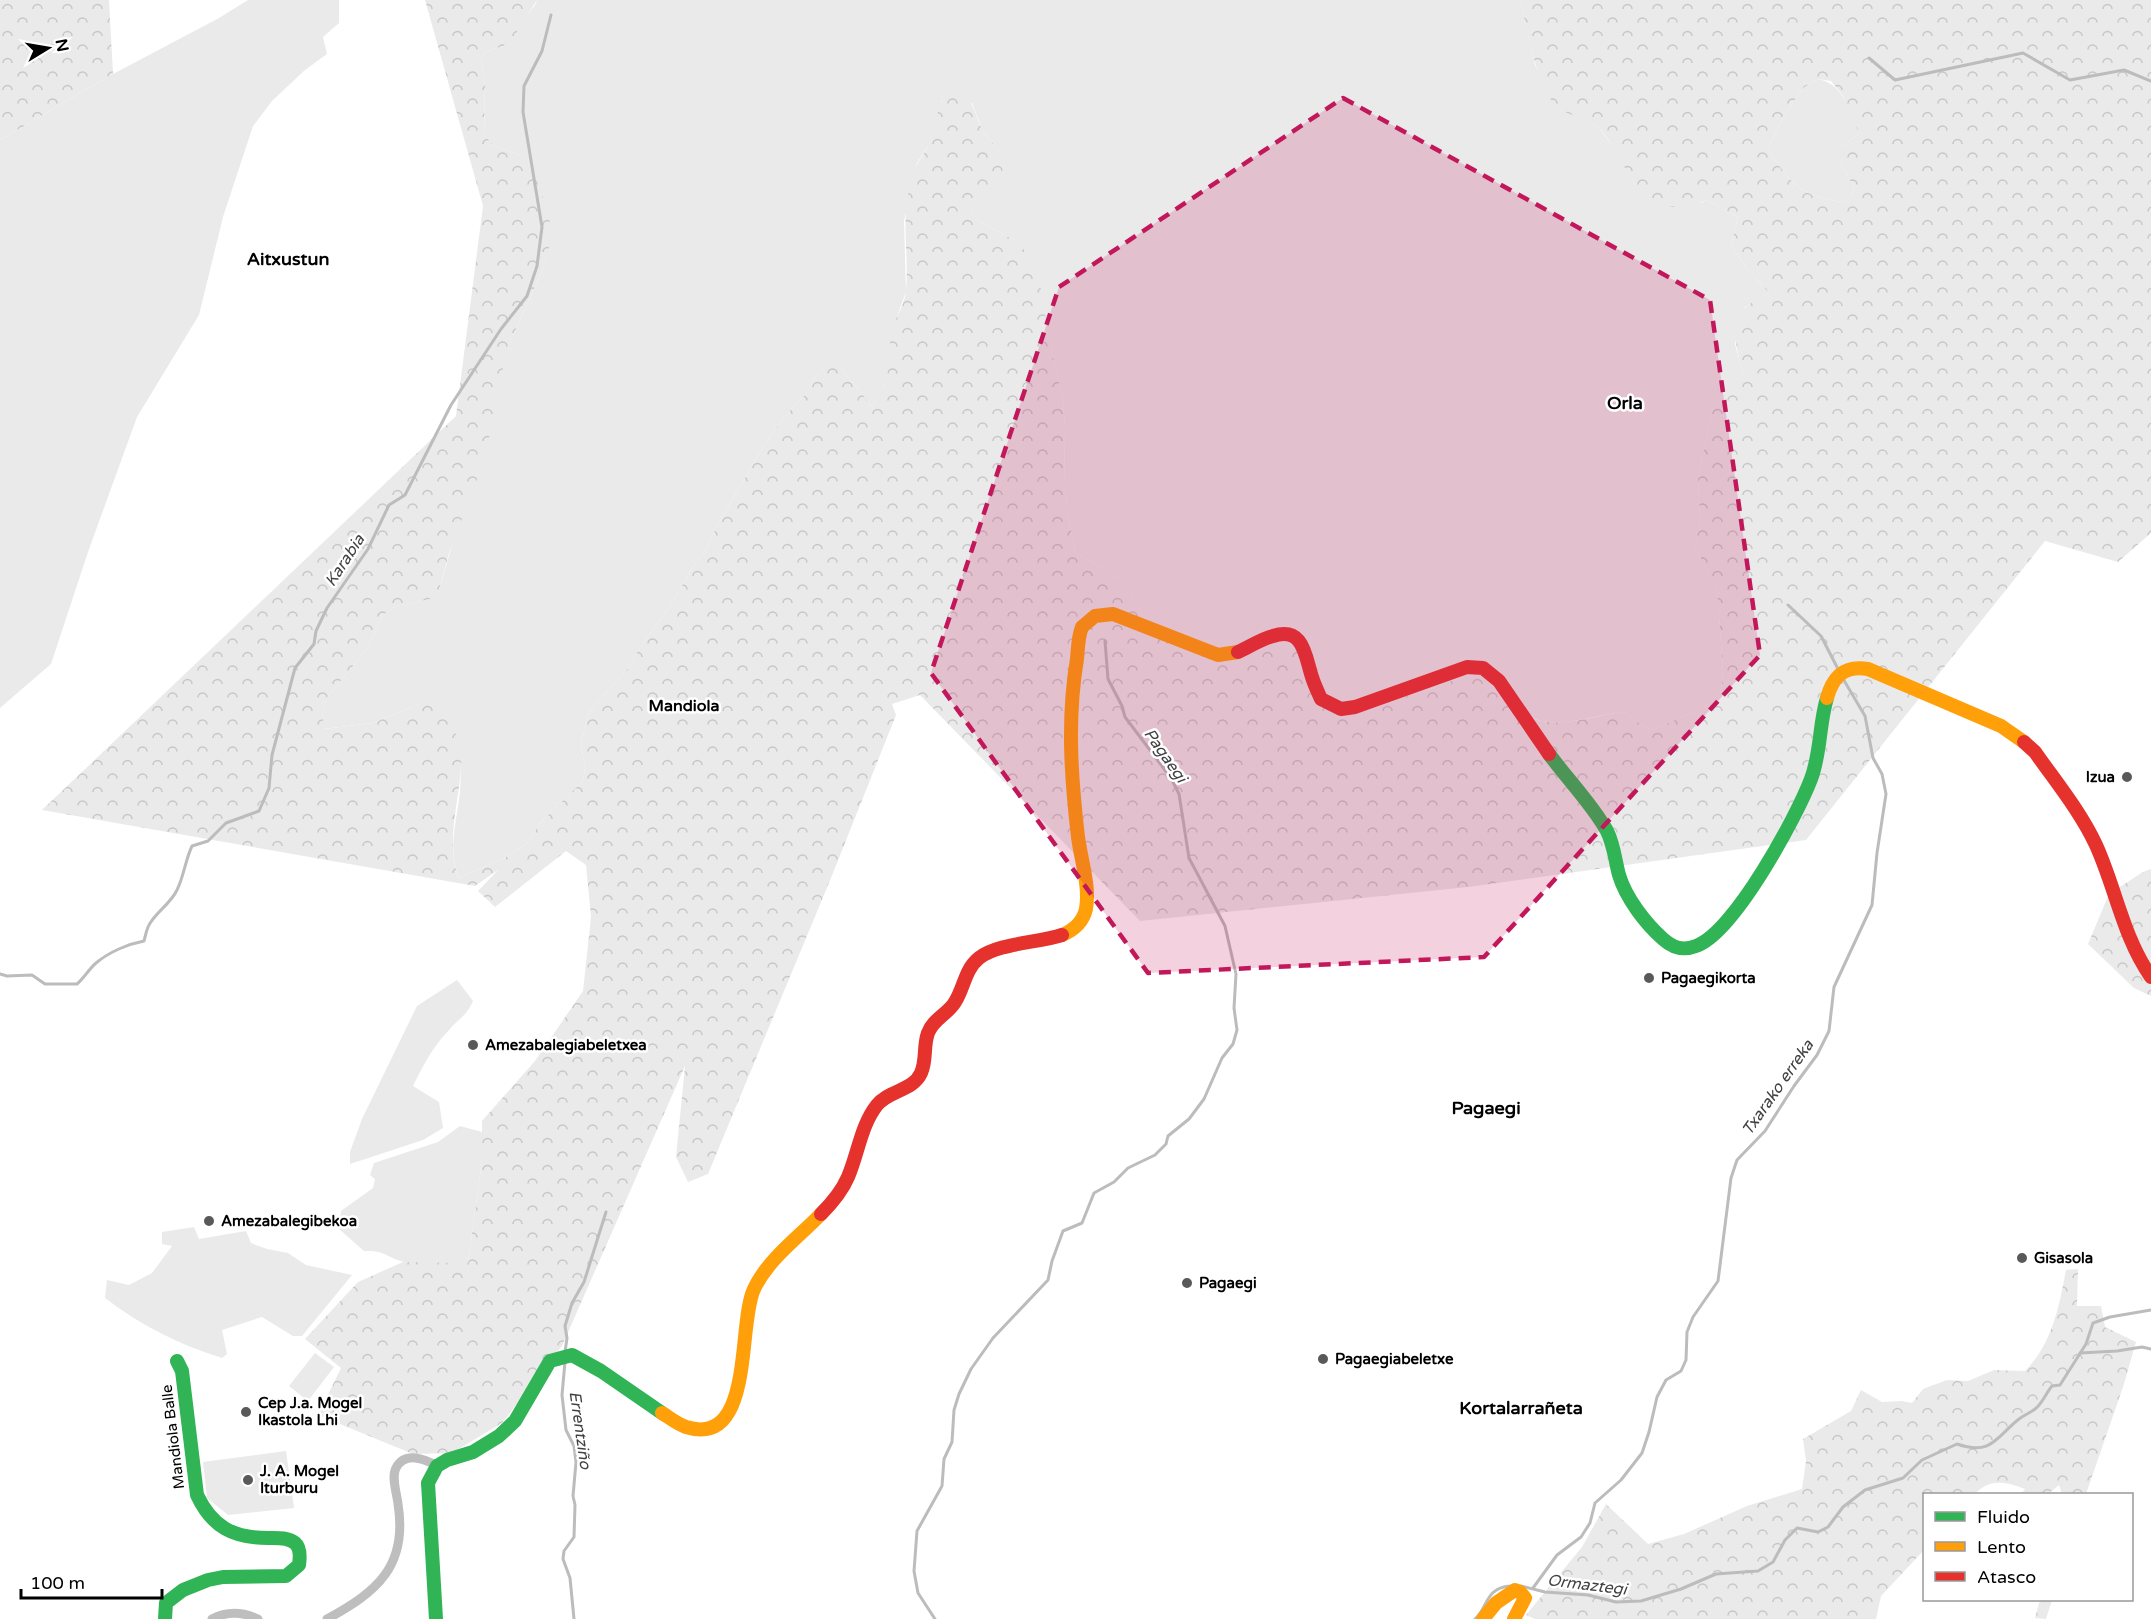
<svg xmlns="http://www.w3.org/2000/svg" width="2151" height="1619" viewBox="0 0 2151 1619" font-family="'Varela Round',sans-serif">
	<defs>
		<pattern id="forest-crowns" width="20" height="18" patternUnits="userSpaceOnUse" patternTransform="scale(1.5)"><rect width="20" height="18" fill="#eaeaea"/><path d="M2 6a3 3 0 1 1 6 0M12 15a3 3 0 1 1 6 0" fill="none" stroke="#c7c7c7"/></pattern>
	</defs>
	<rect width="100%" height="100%" fill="#fff"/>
	<!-- grass -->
	<g fill="#eaeaea">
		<polygon points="248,0 339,0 339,23 323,37 327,54 305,70 272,101 253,126 223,217 199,315 137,417 88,552 51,664 0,708 0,140 113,74 219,18"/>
		<path d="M537,0h983l15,65 25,44 29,12 11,8 19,26 16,30 66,18 6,-3 31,17 -7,28 16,24 22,24 -24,14 -10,37 8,29 -30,33 -15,72 2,41 -5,28 22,43 6,81 -2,19 -8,11 -11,7 -49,22c-13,-3 -19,-14 -32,-18 -23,3 -57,14 -79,9 -20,-4 -56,-35 -74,-47l-40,16 -79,20 -115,-57 -23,-2 -64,-28 -24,-41 -43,-27 -5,-1 -11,-66 1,-61 -2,-27 -12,-51 -33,-107 -38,-20 -9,-11v-10l27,-23 1,-26 -17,-23 -10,-26 -30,-3 -11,42 -14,21 -13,58 2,71 -14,38 -3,42 -8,23 -9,11 -30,-36 -24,3 -13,22 -21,22 -21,30 -45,77 -12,26 -14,18 -19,34 -33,45 -10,19 -41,46 -8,33 4,23 -2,13 -43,42 -13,20 -21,14 -47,21c-12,-29 -2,-57 1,-87 1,-14 1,-28 2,-42l-40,-46 -49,20 -50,6 -1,-18 6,-15 39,-47 16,-34 13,-9 34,-7 9,-9 72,-250 36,-80 -25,-104 -29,-11 -9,-9 1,-51 -4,-25 4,-8 18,-6 32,-41z"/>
		<path d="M1818,79c26,5 32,33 41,55l-17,12 -3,14 15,28 -2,8 -10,6c-43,-7 -51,-18 -74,-53l16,-33 19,-28z"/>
		<path d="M457,980l16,21c-8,17 -13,16 -24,29 -16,16 -26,36 -36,56l26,16 4,26 -20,12 -73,24v-12l12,-33 55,-113z"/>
		<path d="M460,1126l22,6v28l-14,103c-19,0 -44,3 -63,-1 -16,-3 -19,-12 -41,-11l-25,-22 2,-18 32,-23 2,-9 -5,-4 4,-12 64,-21z"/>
		<path d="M194,1227l5,12 47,-8 5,12 16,6 21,4 18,12 46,10 -50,61h-9l-31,-19 -40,13 5,24 -5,4c-42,-13 -82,-33 -117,-60l2,-18 22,5 23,-12 20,-27 -10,-2v-12z"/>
		<polygon points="315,1353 334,1367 308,1401 289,1386"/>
		<polygon points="286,1451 294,1508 228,1515 207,1498 203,1462"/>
	</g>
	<!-- forest -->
	<g fill="url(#forest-crowns)" fill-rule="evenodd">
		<polygon points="0,0 109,0 113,74 0,140"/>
		<path d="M425,0h112l-26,41 -8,5 -18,6 -4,8 4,25 -1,50 9,10 29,11 13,14 17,59 -5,31 -36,80 -15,54 -10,62 -37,97 -10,37 -8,9 -35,7 -13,9 -16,34 -39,47 -6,15 2,18 49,-6 49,-20 13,2c9,13 24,28 27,44 1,5 -1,13 -1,18 -2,37 -16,77 -2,111l47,-21 21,-14 13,-20 43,-42 2,-13 -4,-23 8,-33 41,-46 10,-19 33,-45 19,-34 14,-18 12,-26 45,-77 21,-30 21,-22 13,-22 12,-6 12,3 30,36c22,-24 14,-48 20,-77 4,-13 13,-25 14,-38 3,-32 -4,-64 2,-96 2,-10 5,-25 11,-34 4,-7 9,-13 12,-20 5,-12 6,-50 24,-50 18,1 20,27 28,39 6,11 23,24 20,39 -4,13 -22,24 -32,32v10l9,11 38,20 16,21 5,15 12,71 12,51 2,27 -1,61 11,66 5,1 43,27 24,41 64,28 23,2 49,-9 16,3 8,6 10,14 8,33 24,10 79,-20 40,-16 15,-3c14,14 27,30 43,43 22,18 68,2 95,-2 13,4 19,15 32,18l49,-22 11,-7 8,-11 2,-19 -6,-81 -22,-43 5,-28 -2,-41 15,-72 10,-13 2,-13 18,-7c-5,-20 -15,-47 2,-65 6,-6 16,-10 24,-15l-22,-24 -16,-24 7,-28 -31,-17c-9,4 -21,7 -31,7 -6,0 -13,0 -18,-1 -22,-7 -40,-57 -57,-76 -14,-14 -39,-13 -50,-30 -18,-30 -23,-67 -31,-100h631v533l-33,29 -73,-21 -239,299 -338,47 -328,34 -220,-226 -28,9 4,11 -65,163 -123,296 -20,8 -12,-25 9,-91 -123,280 -60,77 -50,30 -39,1 -95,-39 23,-47 -36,-29 53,-57 45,-20 65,1 14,-103v-39l53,-60 48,-70 8,-74 -5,-52 -20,-14 -71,56 -17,-16 20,-21 -23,16 -433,-76 414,-394 27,-210zM1818,79l13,2 12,15 16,38 -17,12 -4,7 1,7 15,28 -2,8 -10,6c-43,-7 -51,-18 -74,-53l16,-33 19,-28z"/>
		<polygon points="2151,869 2151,996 2134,988 2088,944 2109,894 2143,872"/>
		<path d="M2078,1269l-1,37h24l4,21 31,15 -12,42 -38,110h-24l-3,-9 -11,9h-27l4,-5c-19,-7 -35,-11 -50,5h-51v56l-43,46 -5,23h-341l-9,-4 56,-68 24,-43 42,40 36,-10 63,-28 55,-17 4,-28 -3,-22 48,-28 10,-21 21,12 20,-1 10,2 11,-14 24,-9 21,1 26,-11 31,1c27,-27 34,-64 41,-101z"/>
		<polygon points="2040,1600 2052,1600 2046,1619 2035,1618"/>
	</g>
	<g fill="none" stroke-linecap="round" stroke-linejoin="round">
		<!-- stream -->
		<g stroke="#bcbcbc" stroke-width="3">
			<polyline points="1869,58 1895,80 2023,53 2070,80 2124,70 2151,81"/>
			<polyline points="1788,605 1821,636 1838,669"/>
			<path d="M0,974l7,2 25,-1 13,9h32c7,-6 12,-15 19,-21 13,-11 32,-19 48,-22 1,-4 2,-9 4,-14 6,-14 22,-22 29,-37 7,-14 8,-29 15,-44l16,-5 18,-18 33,-12 10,-23 3,-33 23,-87 19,-24 2,-13 11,-23 41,-59 21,-44 16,-10 46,-90 50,-76 26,-33 10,-30 5,-39 -19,-115 1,-26 18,-35 9,-36"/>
			<polyline points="565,1352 567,1338 565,1326 572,1303 584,1282 606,1212"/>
			<polyline points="2080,1353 2117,1351 2142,1347 2151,1349"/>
			<polyline points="565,1362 562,1395 566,1430 574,1446 576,1462 573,1496 575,1505 574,1537 564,1551 563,1559 570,1578 574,1619"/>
			<path d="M1521,1586l24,6 43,3 28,7 25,-1 40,-12 35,-15 42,-3 15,-9 12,-22 12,-12 21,4 10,-5 15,-20 22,-17 38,-12 19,-18 35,-16c35,12 39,-7 62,-25 5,-4 11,-6 16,-10 7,-5 11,-16 17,-23l8,-1 26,-41 7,-21 17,-6 41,-7"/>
			<polyline points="1533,1588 1557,1555 1581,1537 1590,1523 1595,1503 1621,1480 1642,1453 1649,1432 1657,1397 1666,1380 1681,1371 1686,1360 1687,1332 1693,1317 1718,1281 1731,1178 1737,1160 1765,1131 1794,1086 1817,1055 1829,1031 1834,987 1872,905 1877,853 1886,794 1882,774 1873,758 1865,716 1842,677"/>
			<polyline points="935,1619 918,1593 914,1571 917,1531 942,1486 944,1459 952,1442 954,1410 959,1394 971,1369 993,1338 1048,1280 1052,1261 1063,1231 1082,1223 1094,1193 1114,1182 1128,1168 1155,1155 1166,1144 1168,1136 1189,1119 1204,1099 1222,1058 1233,1044 1237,1030 1234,1008 1236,974 1225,926 1189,858 1179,794 1171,778 1125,717 1122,706 1108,679 1105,641"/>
			<path d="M1475,1619c13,-11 10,-32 36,-33"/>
		</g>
		<!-- street -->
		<g stroke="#bebebe" stroke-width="9">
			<path d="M212,1619c15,-8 31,-7 46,0"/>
			<path d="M327,1619c50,-27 81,-53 71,-115 -1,-10 -7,-27 -2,-36 9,-17 29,-9 41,-2"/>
		</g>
		<!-- fast -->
		<g stroke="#30b455" stroke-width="14">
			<path d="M1549,754c19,26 43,50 58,77 7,14 8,29 12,44 7,23 26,48 44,64 10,9 20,12 33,7 38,-13 101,-130 115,-167 10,-26 8,-55 16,-81"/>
			<path d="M165,1619l1,-16 17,-13 25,-10 15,-3 63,-1 13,-11c1,-7 2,-17 -4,-22 -7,-6 -19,-5 -27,-5 -35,0 -56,-11 -71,-43l-15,-124 -5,-10"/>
			<polyline points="436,1619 428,1483 437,1466 447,1460 473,1452 499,1436 515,1421 550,1361 572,1355 601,1371 662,1413"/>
		</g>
		<!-- slow -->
		<g stroke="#ff9f0a" stroke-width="14">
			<path d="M1827,698c6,-22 18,-33 41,-29l133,57 23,16"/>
			<path d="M1062,935c12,-5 21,-13 24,-26 4,-23 -5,-49 -8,-72 -7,-60 -11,-119 -1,-178 1,-11 1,-22 5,-32l13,-11 18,-2 105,41 20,-3"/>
			<path d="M662,1413c8,5 15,11 24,14 69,21 51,-102 68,-138 14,-30 45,-52 67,-75"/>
			<polyline points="1483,1619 1496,1603 1515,1590 1520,1592 1525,1598 1514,1619"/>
		</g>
		<!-- jam -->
		<g stroke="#e5322d" stroke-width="14">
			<path d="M1238,652c11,-5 23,-13 35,-16 31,-10 32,20 39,41 2,7 6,15 9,22l20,10 14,-2 112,-40 16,1 16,13 50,73"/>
			<path d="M2024,742l11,10c21,30 45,59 61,93 20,44 27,92 55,132"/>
			<path d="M821,1214c11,-11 21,-23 27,-37 10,-23 13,-52 29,-72 12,-15 36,-14 44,-32 6,-13 2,-27 7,-40 5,-14 20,-19 27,-31 9,-14 10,-33 24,-44 19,-15 59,-15 83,-23"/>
		</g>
	</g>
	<!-- marked area -->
	<path fill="#c2185b" fill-opacity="0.2" stroke="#c2185b" stroke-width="4.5" stroke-dasharray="12 8" stroke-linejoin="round" d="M1343,98l367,202 50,355 -276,302 -336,16 -217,-300 128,-386z"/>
	<!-- markers -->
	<g fill="#595959" stroke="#fff" stroke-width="2">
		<circle cx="2127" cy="777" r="6"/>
		<circle cx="1649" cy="978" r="6"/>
		<circle cx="473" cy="1045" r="6"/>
		<circle cx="209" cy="1221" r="6"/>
		<circle cx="2022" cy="1258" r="6"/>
		<circle cx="1187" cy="1283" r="6"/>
		<circle cx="1323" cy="1359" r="6"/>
		<circle cx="246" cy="1412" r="6"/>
		<circle cx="248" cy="1480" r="6"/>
	</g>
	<g text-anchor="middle" stroke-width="5" stroke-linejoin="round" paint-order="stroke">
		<!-- poi labels -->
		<g font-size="15" font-weight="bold" fill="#000" stroke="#fff" text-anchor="start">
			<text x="2115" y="782" text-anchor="end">Izua</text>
			<text x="1661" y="983">Pagaegikorta</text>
			<text x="485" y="1050">Amezabalegiabeletxea</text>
			<text x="221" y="1226">Amezabalegibekoa</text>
			<text x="2034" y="1263">Gisasola</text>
			<text x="1199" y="1288">Pagaegi</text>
			<text x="1335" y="1364">Pagaegiabeletxe</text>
			<text x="258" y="1408">Cep J.a. Mogel<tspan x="258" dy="17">Ikastola Lhi</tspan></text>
			<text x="260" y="1476">J. A. Mogel<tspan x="260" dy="17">Iturburu</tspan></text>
		</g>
		<!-- street labels -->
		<g font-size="15" fill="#000" stroke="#fff">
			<text transform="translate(173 1437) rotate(-97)" y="5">Mandiola Balle</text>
		</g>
		<!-- water labels -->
		<g font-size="16" font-style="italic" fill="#414141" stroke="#fff">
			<text transform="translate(344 560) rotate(-57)" y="6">Karabia</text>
			<text transform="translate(1166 755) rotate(55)" y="6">Pagaegi</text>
			<text transform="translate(1777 1087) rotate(-55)" y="6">Txarako erreka</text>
			<text transform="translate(581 1430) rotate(82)" y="6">Errentziño</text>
			<text transform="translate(1587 1584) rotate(7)" y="6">Ormaztegi</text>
		</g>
		<!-- neighbourhood labels -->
		<g font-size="16" font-weight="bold" fill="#000" stroke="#fff">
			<text x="684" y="711">Mandiola</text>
		</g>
		<!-- quarter labels -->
		<g font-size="18" font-weight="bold" fill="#000" stroke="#fff">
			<text x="288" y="265">Aitxustun</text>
			<text x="1625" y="409">Orla</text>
			<text x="1486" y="1114">Pagaegi</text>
			<text x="1521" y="1414">Kortalarrañeta</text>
		</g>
	</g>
	<!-- legend -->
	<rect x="1923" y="1493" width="210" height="108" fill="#ffffff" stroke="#999999" stroke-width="1.5"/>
	<rect x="1935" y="1512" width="30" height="9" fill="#30b455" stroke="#999999" stroke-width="1.5"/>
	<text x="1977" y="1523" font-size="18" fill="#000000">Fluido</text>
	<rect x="1935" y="1542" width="30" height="9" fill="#ff9f0a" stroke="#999999" stroke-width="1.5"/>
	<text x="1977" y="1553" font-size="18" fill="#000000">Lento</text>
	<rect x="1935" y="1572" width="30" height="9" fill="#e5322d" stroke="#999999" stroke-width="1.5"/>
	<text x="1977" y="1583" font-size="18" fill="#000000">Atasco</text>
	<!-- north arrow -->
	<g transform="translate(48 48) rotate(79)" stroke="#ffffff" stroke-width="4.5" paint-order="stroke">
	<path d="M0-4.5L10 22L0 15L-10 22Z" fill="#000000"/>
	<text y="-9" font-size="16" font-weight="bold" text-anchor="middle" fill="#000000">N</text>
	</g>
	<!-- scale -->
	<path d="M21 1589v9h141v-9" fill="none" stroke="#000000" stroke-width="3"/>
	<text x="30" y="1589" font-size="18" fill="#000000" stroke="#ffffff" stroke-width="4.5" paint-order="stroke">100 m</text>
</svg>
